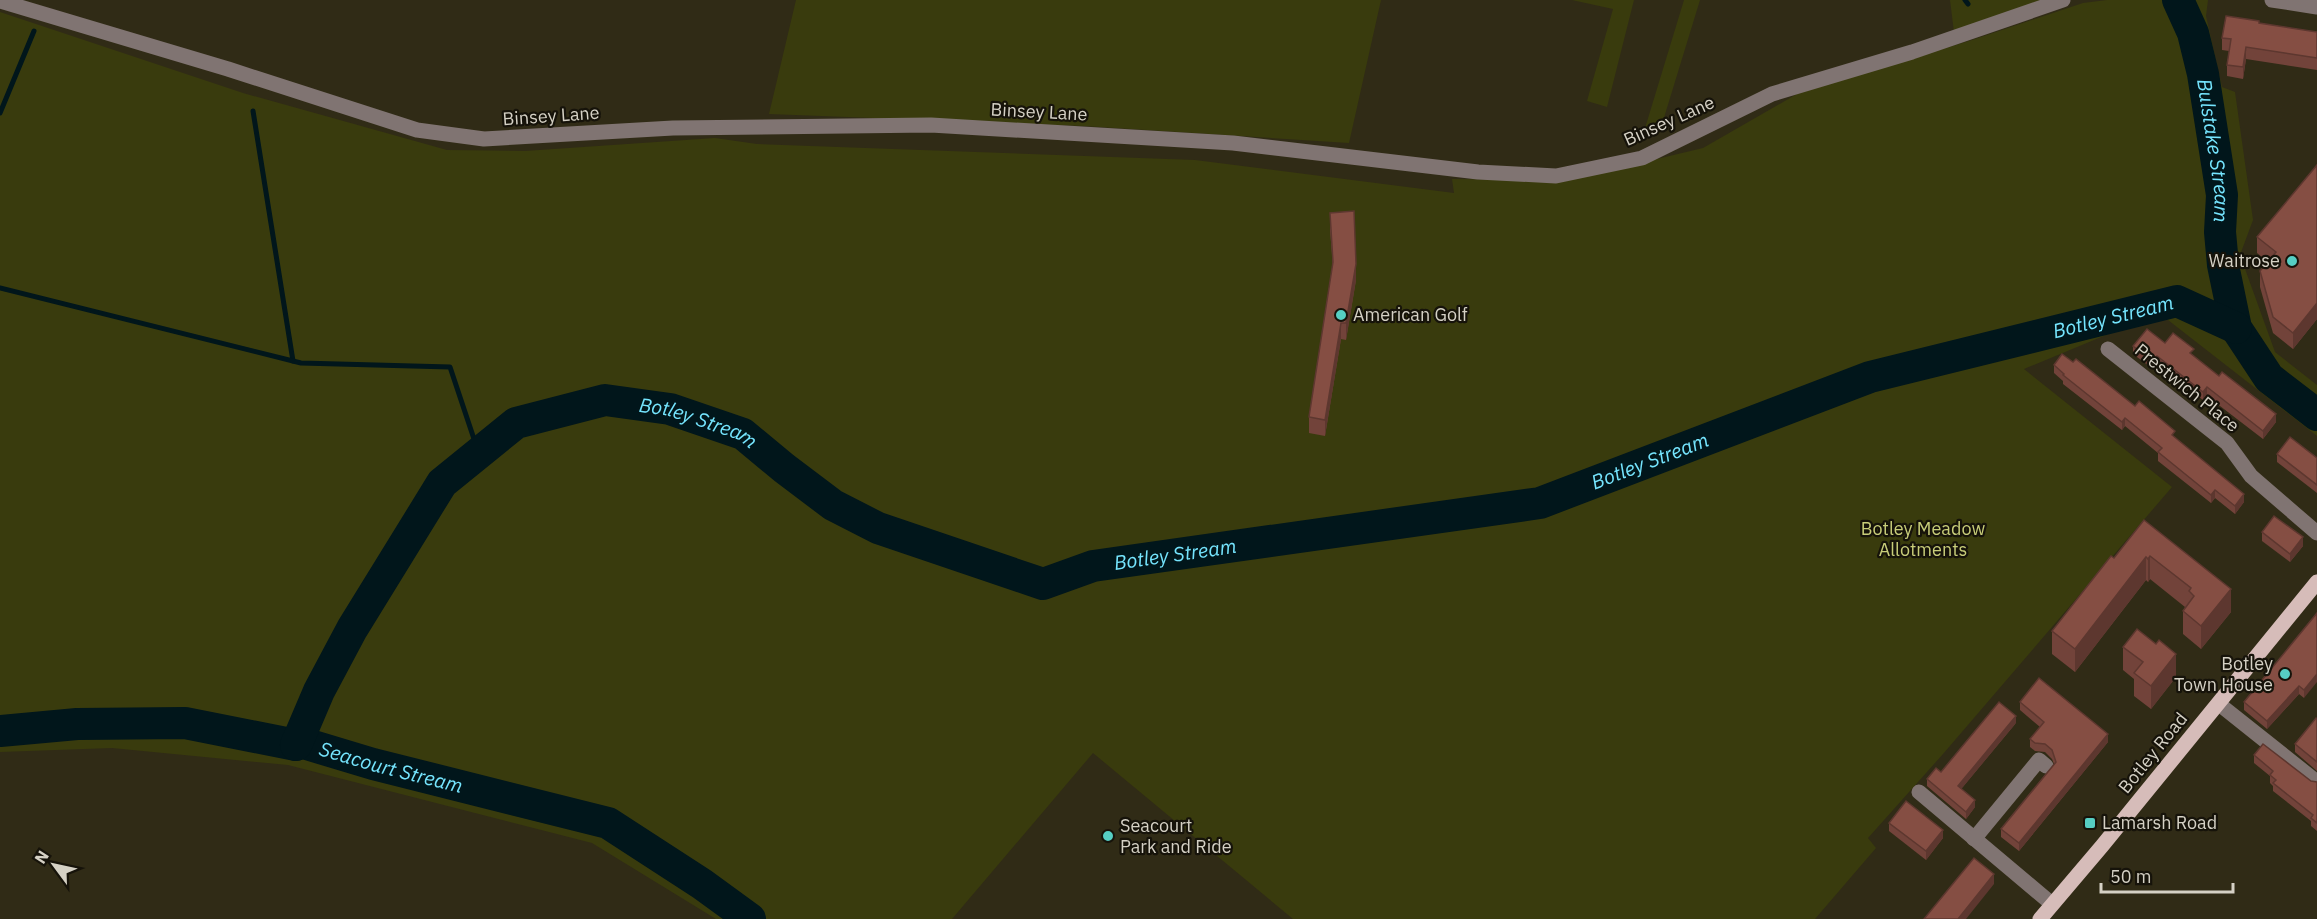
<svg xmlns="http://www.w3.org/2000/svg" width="2317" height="919" viewBox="0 0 2317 919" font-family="'IBM Plex Sans',sans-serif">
	<rect width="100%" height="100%" fill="#302b16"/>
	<!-- green -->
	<g fill="#393b0d">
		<polygon points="796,0 1381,0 1349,143 1084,126 769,114"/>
		<polygon points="1572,0 1634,0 1607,107 1587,101 1613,9"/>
		<polygon points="1684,0 1700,0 1659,134 1642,138"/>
		<polygon points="1950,0 2048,0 1954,32"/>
		<polygon points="2107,0 2208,0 2206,16 2222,87 2235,92 2253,220 2240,255 2275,352 2317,385 2317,436 2159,313 2024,369 2172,487 1943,754 1868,838 1876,848 1815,919 1293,919 1093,753 952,919 716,919 592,843 288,765 112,748 0,752 0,12 243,93 447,150 525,151 715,138 757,144 1195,160 1454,193 1452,179 1569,180 1703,148 1797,94 1972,40 2083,3"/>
	</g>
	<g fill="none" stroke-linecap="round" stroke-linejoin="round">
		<!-- stream -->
		<g stroke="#01161b" stroke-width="5">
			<polyline points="1965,0 1968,4"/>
			<polyline points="253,111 293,361"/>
			<polyline points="0,113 34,31"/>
			<polyline points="0,288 301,363 450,367 479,454"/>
		</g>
		<!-- river -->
		<g stroke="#01161b" stroke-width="32">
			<path id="s1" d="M2178,0l15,33 10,41 19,121 -2,37 3,33 13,63 33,50 48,37"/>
			<path id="s2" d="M0,731l77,-7 108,-1 111,22 4,-3 73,22 235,59 94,61 48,35"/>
			<path id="s3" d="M296,745l23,-54 33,-62 90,-146 74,-60 89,-23 65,9 73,25 41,34 49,37 45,23 165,56 50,-18 447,-63 330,-126 307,-76 59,27"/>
		</g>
		<!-- minor -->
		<g stroke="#807472" stroke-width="15">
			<polyline points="2272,0 2317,7"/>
			<polyline points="0,1 228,69 417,130 484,139 673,128 931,125 1233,143 1478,172 1556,176 1642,158 1772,94 1912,52 2063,0"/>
			<polyline points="2108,349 2227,443 2251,476 2317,533"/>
			<polyline points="2219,704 2317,782"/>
			<polyline points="1919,792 2052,904"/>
			<polyline points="1974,839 2039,760 2046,766"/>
		</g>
		<!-- major -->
		<polyline stroke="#d6bcb9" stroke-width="15" points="2040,919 2102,846 2317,582"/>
	</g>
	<!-- wall -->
	<g fill="#72433a">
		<polygon points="2259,23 2317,32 2317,70 2246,59 2243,79 2227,76 2227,65 2229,51 2222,50 2222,38"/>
		<polygon points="2317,165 2317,319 2293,349 2273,333 2260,287 2260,271 2268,262 2257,253 2257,237"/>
		<polygon points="1330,213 1356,280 1346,340 1341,339 1325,436 1309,433 1309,417 1333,267 1330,230"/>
		<polygon points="2165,343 2194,356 2276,422 2263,439 2207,396 2203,400 2157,364 2153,369 2133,354 2133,346"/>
		<polygon points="2054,365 2175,438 2244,502 2235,514 2215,498 2211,503 2158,461 2158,453 2125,426 2122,430 2063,384 2063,381 2054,373"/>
		<polygon points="2277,454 2317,458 2317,493 2277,462"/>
		<polygon points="2144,520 2231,612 2201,649 2183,634 2183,611 2185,607 2150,579 2148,582 2146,580 2075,672 2052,654 2052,631 2114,558"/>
		<polygon points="2262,532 2303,546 2290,562 2262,541"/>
		<polygon points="2317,613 2304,698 2299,694 2267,729 2244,710 2244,702"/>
		<polygon points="2123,647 2176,677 2151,709 2134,696 2134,679 2123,670"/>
		<polygon points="2020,702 2108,742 2019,851 2001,837 2001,829 2054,764 2052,759 2045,752 2035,751 2030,747 2030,739 2040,727 2020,710"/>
		<polygon points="2317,719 2317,771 2295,752 2295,744"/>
		<polygon points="2016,723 1961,789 1975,807 1966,819 1927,786 1927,779 1941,772"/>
		<polygon points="2254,755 2311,781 2317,782 2317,831 2311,826 2311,821 2273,791 2273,786 2270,783 2270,776 2254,763"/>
		<polygon points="1889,823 1943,838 1926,860 1889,831"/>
	</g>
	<!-- shaded-wall -->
	<g fill="#5d372f">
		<polygon points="2246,47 2246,59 2243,79 2243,67"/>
		<polygon points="1356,264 1356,280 1346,340 1346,323"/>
		<polygon points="2317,303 2317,319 2293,349 2293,333"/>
		<polygon points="1341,323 1341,339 1325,436 1325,420"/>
		<polygon points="2157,356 2157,364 2153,369 2153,361"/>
		<polygon points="2207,387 2207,396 2203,400 2203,392"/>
		<polygon points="2276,414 2276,422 2263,439 2263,431"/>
		<polygon points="2125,418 2125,426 2122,430 2122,422"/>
		<polygon points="2215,490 2215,498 2211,503 2211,495"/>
		<polygon points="2244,494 2244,502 2235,514 2235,506"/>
		<polygon points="2303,537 2303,546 2290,562 2290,554"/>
		<polygon points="2150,556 2150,579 2148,582 2148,559"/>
		<polygon points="2146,557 2146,580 2075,672 2075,649"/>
		<polygon points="2231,589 2231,612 2201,649 2201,626"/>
		<polygon points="2176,654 2176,677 2151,709 2151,686"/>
		<polygon points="2317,674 2317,682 2304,698 2304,690"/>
		<polygon points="2299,686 2299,694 2267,729 2267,721"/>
		<polygon points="2016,716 2016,723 1958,793 1958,786"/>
		<polygon points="2108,734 2108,742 2019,851 2019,843"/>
		<polygon points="1975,800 1975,807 1966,819 1966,812"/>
		<polygon points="1943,830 1943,838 1926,860 1926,851"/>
		<polygon points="1994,874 1994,884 1966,919 1958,919"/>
	</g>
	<!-- building -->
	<g fill="#854e43" stroke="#5d372f" stroke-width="1.5">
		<polygon points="2226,16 2259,21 2259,23 2317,32 2317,58 2246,47 2243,67 2227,65 2231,39 2222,38"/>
		<polygon points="2317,165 2317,303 2293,333 2273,317 2260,271 2276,252 2257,237"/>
		<polygon points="1354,211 1356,264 1346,323 1341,323 1325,420 1309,417 1333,262 1330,213"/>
		<polygon points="2147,329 2165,343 2173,333 2194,349 2190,353 2219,376 2222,372 2276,414 2263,431 2207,387 2203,392 2157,356 2153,361 2133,346"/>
		<polygon points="2062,354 2073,362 2076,359 2135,406 2139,401 2175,431 2172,435 2244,494 2235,506 2215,490 2211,495 2158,452 2162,448 2125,418 2122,422 2063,375 2064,374 2054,365"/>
		<polygon points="2290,437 2317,458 2317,485 2277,454"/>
		<polygon points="2274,516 2303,537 2290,554 2262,532"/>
		<polygon points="2144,520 2231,589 2201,626 2183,611 2194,596 2189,591 2191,588 2150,556 2148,559 2146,557 2075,649 2052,631 2111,556 2114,558"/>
		<polygon points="2317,613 2317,674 2304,690 2299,686 2267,721 2244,702"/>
		<polygon points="2137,629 2156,644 2159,640 2176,654 2151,686 2134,673 2143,662 2123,647"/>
		<polygon points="2039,678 2108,734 2019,843 2001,829 2056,762 2052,750 2045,744 2035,743 2030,739 2044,722 2020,702"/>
		<polygon points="1999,702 2016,716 1958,786 1975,800 1966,812 1927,779 1936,768 1941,772"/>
		<polygon points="2316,718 2317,719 2317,762 2295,744"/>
		<polygon points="2263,744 2311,781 2317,782 2317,823 2311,818 2313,815 2273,783 2276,780 2270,775 2273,771 2254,755"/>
		<polygon points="1906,801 1943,830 1926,851 1889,823"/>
		<polygon points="1974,858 1994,874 1958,919 1924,919"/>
	</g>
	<!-- markers -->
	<g fill="#56cec3" stroke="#16130a" stroke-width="2">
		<circle cx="2292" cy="261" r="6"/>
		<circle cx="1341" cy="315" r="6"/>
		<circle cx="2285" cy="674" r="6"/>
		<rect x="2084" y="817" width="12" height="12" rx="3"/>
		<circle cx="1108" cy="836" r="6"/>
	</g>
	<g text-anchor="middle" stroke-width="4.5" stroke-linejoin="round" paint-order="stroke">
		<!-- street labels -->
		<g font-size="18" fill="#d5d1c5" stroke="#16130a">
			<text transform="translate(1039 112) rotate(3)" y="6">Binsey Lane</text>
			<text transform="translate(551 116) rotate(-4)" y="6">Binsey Lane</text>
			<text transform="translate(1669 121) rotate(-24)" y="6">Binsey Lane</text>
			<text transform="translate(2187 388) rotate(39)" y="6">Prestwich Place</text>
			<text transform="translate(2153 753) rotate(-51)" y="6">Botley Road</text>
		</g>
		<!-- poi labels -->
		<g font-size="18" fill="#d5d1c5" stroke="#16130a" text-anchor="start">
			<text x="2280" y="267" text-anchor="end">Waitrose</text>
			<text x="1353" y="321">American Golf</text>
			<text x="2273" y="670" text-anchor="end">Botley<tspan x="2273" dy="21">Town House</tspan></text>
			<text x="2102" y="829">Lamarsh Road</text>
			<text x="1120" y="832">Seacourt<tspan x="1120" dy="21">Park and Ride</tspan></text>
		</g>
		<!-- park labels -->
		<g font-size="18" fill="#c8cd79" stroke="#16130a">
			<text x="1923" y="535">Botley Meadow<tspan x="1923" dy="21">Allotments</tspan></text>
		</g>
		<!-- water labels -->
		<g font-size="20" font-style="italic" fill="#75e5fe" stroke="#16130a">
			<text dy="7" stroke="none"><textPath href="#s1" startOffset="156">Bulstake Stream</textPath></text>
			<text dy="7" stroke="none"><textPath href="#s3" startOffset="2078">Botley Stream</textPath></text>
			<text dy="7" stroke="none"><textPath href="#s3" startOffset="584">Botley Stream</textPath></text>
			<text dy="7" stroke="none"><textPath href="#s3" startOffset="1592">Botley Stream</textPath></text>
			<text dy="7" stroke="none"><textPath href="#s3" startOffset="1106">Botley Stream</textPath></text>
			<text dy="7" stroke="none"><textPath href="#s2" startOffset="398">Seacourt Stream</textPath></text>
		</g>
	</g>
	<!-- north arrow -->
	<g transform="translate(54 865) rotate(303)" stroke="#16130a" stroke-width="4.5" paint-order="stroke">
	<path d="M0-4.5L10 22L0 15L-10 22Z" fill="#d5d1c5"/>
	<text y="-9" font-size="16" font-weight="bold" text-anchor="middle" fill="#d5d1c5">N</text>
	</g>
	<!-- scale -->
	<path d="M2101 883v9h132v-9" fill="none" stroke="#d5d1c5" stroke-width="3"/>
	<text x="2110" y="883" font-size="18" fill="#d5d1c5" stroke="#16130a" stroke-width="4.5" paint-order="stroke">50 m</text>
</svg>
